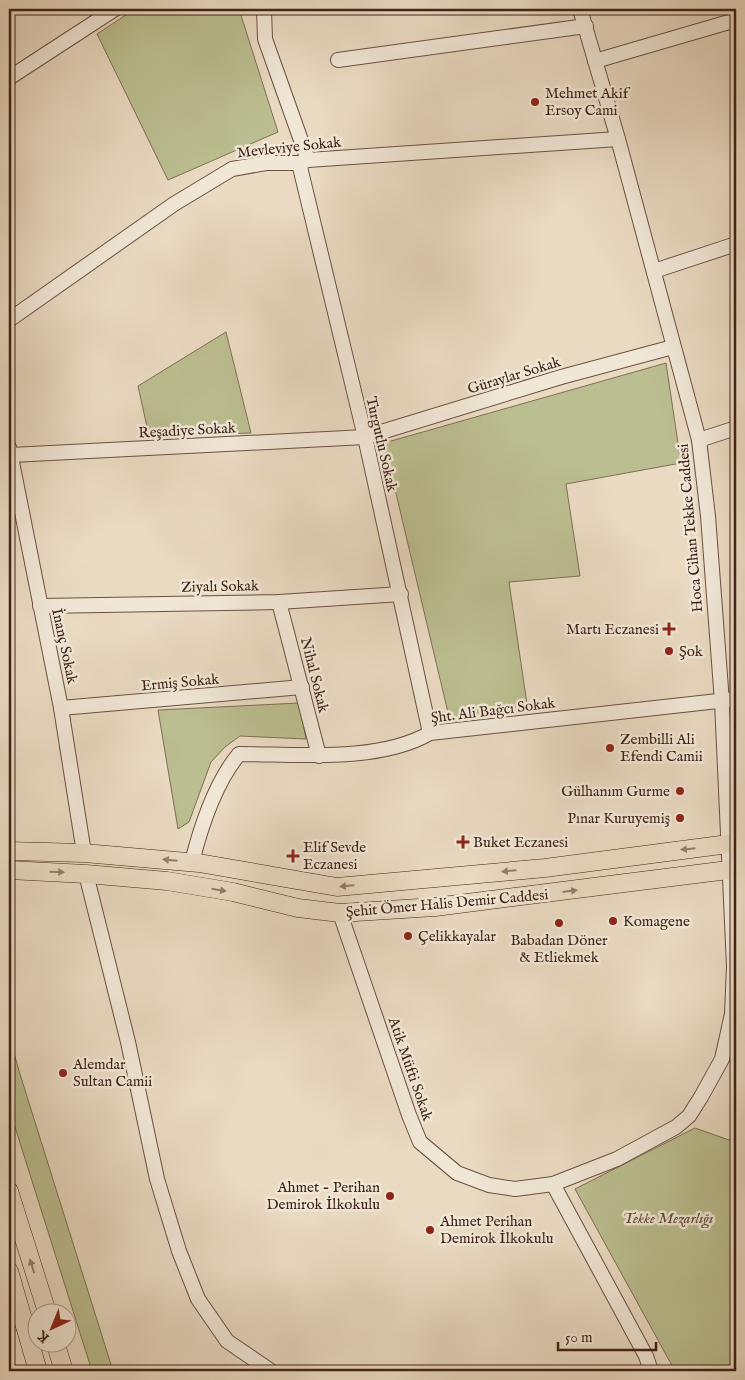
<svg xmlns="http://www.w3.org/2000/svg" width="745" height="1380" viewBox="0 0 745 1380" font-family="'IM FELL English',serif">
	<rect width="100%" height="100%" fill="#eadac2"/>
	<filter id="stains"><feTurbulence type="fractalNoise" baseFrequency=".004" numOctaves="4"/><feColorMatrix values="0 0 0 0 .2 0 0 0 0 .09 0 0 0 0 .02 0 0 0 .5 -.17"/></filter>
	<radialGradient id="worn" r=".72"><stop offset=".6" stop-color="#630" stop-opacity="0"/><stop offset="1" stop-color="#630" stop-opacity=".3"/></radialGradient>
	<!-- green -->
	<g fill="#bbbe90" stroke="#7e7053">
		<polygon points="135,9 239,9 278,132 168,180 97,34"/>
		<polygon points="226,332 251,433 149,436 138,386"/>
		<polygon points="666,363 681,463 566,484 580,576 509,582 528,711 450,721 384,443"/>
		<polygon points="299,703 306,739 240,736 225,747 211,762 189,822 178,829 158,710"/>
		<polygon points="9,1035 19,1071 113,1371 92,1371 9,1108"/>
		<polygon points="695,1128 729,1140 736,1135 736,1371 675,1371 575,1189"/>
	</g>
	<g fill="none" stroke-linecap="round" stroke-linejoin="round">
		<defs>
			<g id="minor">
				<polyline points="264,9 265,39 308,160"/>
				<polyline points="580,9 618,139 699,440 708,516 722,702 734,966 736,969"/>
				<polyline points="338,60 586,26"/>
				<polyline points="595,61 736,20"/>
				<polyline points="9,78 115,9"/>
				<polyline points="299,163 365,437 430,733"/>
				<polyline points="654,271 736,244"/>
				<polyline points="9,320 174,204 232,169 266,163 299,163 308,160 618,139"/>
				<polyline points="699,440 736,428"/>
				<polyline points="9,447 61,708 84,853"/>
				<polyline points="11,455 365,437 561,377 673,347"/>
				<polyline points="279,602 319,756"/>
				<polyline points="40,606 279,602 401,594"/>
				<polyline points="61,708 302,687"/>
				<path d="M192,862c9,-36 23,-79 47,-108 58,0 139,9 191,-21l306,-34"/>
				<polyline points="86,874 128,1042 157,1179 179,1251 198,1299 227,1341 271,1371"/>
				<polyline points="340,913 409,1115 420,1142 457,1173 489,1185 515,1189 553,1184 617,1159 676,1127 689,1116 701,1097 722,1059 732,1014 734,966"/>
				<polyline points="553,1184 646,1356 651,1371"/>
			</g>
			<g id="major">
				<polyline points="9,851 84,853 199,863 337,887 545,868 736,843"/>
				<polyline points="9,870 86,874 167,881 233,892 298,908 340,913 435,907 736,869"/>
				<polyline points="9,1191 47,1312"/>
				<polyline points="9,1271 38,1371"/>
				<polyline points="55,1342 64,1371"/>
			</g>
		</defs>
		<!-- minor casing -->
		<use href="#minor" stroke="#6a5141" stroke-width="16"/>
		<!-- major casing -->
		<use href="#major" stroke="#402316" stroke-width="19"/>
		<!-- minor -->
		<use href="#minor" stroke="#f1e7d7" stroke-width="14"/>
		<!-- major -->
		<use href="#major" stroke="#eadac2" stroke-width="18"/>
	</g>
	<!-- one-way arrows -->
	<defs><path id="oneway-solid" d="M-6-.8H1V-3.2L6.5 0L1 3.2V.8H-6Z" transform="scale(1.25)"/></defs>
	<g fill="#957e6c">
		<use href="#oneway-solid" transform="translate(688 849) rotate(174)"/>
		<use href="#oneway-solid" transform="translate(170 860) rotate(-175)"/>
		<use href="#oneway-solid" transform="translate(509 871) rotate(175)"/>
		<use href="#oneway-solid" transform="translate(57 872) rotate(2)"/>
		<use href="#oneway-solid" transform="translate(347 886) rotate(175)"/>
		<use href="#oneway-solid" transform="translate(219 890) rotate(9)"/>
		<use href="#oneway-solid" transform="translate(570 891) rotate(-7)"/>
		<use href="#oneway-solid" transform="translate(32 1266) rotate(-107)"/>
	</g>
	<!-- markers -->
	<g fill="#8f2418" stroke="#f1e7d7" stroke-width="2">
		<circle cx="535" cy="102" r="5"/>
		<path d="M666.5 621.5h5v5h5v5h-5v5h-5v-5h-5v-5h5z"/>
		<circle cx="669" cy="651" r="5"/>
		<circle cx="610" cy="748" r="5"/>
		<circle cx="680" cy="791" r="5"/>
		<circle cx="680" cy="818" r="5"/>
		<path d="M460.5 834.5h5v5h5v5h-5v5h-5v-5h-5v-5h5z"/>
		<path d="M290.5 848.5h5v5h5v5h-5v5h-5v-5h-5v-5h5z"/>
		<circle cx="613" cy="921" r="5"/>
		<circle cx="559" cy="923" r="5"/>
		<circle cx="408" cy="936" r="5"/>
		<circle cx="63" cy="1073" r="5"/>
		<circle cx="390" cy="1196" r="5"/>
		<circle cx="430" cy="1230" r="5"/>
	</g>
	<g text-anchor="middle" stroke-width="5" stroke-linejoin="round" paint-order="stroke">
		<!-- poi labels -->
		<g font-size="15" fill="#402316" stroke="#f1e7d7" text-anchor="start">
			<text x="545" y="98">Mehmet Akif<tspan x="545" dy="17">Ersoy Cami</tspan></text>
			<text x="659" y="634" text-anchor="end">Martı Eczanesi</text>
			<text x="679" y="656">Şok</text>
			<text x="620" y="744">Zembilli Ali<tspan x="620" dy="17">Efendi Camii</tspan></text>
			<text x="670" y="796" text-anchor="end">Gülhanım Gurme</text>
			<text x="670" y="823" text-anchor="end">Pınar Kuruyemiş</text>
			<text x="473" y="847">Buket Eczanesi</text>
			<text x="303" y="852">Elif Sevde<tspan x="303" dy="17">Eczanesi</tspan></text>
			<text x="623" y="926">Komagene</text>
			<text x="418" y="941">Çelikkayalar</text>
			<text x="559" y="945" text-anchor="middle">Babadan Döner<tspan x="559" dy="17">&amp; Etliekmek</tspan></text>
			<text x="73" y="1069">Alemdar<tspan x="73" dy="17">Sultan Camii</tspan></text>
			<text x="380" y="1192" text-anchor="end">Ahmet - Perihan<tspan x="380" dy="17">Demirok İlkokulu</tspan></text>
			<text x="440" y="1226">Ahmet Perihan<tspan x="440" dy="17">Demirok İlkokulu</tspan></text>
		</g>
		<!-- street labels -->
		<g font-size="15" fill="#402316" stroke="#f1e7d7">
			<text transform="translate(289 147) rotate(-6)" y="5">Mevleviye Sokak</text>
			<text transform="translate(514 375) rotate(-17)" y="5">Güraylar Sokak</text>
			<text transform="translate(187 430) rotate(-3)" y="5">Reşadiye Sokak</text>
			<text transform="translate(382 444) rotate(77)" y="5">Turgutlu Sokak</text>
			<text transform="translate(690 528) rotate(-95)" y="5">Hoca Cihan Tekke Caddesi</text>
			<text transform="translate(220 586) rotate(-1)" y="5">Ziyalı Sokak</text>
			<text transform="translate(65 646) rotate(78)" y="5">İnanç Sokak</text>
			<text transform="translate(315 675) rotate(76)" y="5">Nihal Sokak</text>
			<text transform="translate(180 682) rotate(-5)" y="5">Ermiş Sokak</text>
			<text transform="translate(493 710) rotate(-7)" y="5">Şht. Ali Bağcı Sokak</text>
			<text transform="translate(447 903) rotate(-5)" y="5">Şehit Ömer Halis Demir Caddesi</text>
			<text transform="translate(411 1069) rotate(71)" y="5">Atik Müfti Sokak</text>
		</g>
		<!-- park labels -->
		<g font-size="15" font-style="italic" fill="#5f4a34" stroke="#f1e7d7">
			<text x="668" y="1223">Tekke Mezarlığı</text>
		</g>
	</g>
	<!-- margin -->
	<rect width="745" height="1380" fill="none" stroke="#eadac2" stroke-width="30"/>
	<rect x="10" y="10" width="725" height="1360" fill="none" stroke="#402316" stroke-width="2.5"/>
	<rect x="15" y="15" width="715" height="1350" fill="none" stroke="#402316"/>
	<!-- north arrow -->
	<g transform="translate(52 1328) rotate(224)"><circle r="24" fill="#f1e7d7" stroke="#aa998a"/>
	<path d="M0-4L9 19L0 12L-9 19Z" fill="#8f2418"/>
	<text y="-8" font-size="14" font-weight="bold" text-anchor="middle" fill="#402316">K</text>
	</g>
	<!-- scale -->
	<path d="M558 1342v8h98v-8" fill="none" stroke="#402316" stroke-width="2.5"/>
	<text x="565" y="1342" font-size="15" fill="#402316" stroke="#f1e7d7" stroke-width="4" paint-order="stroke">50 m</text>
	<rect width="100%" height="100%" filter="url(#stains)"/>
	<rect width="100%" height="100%" fill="url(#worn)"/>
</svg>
